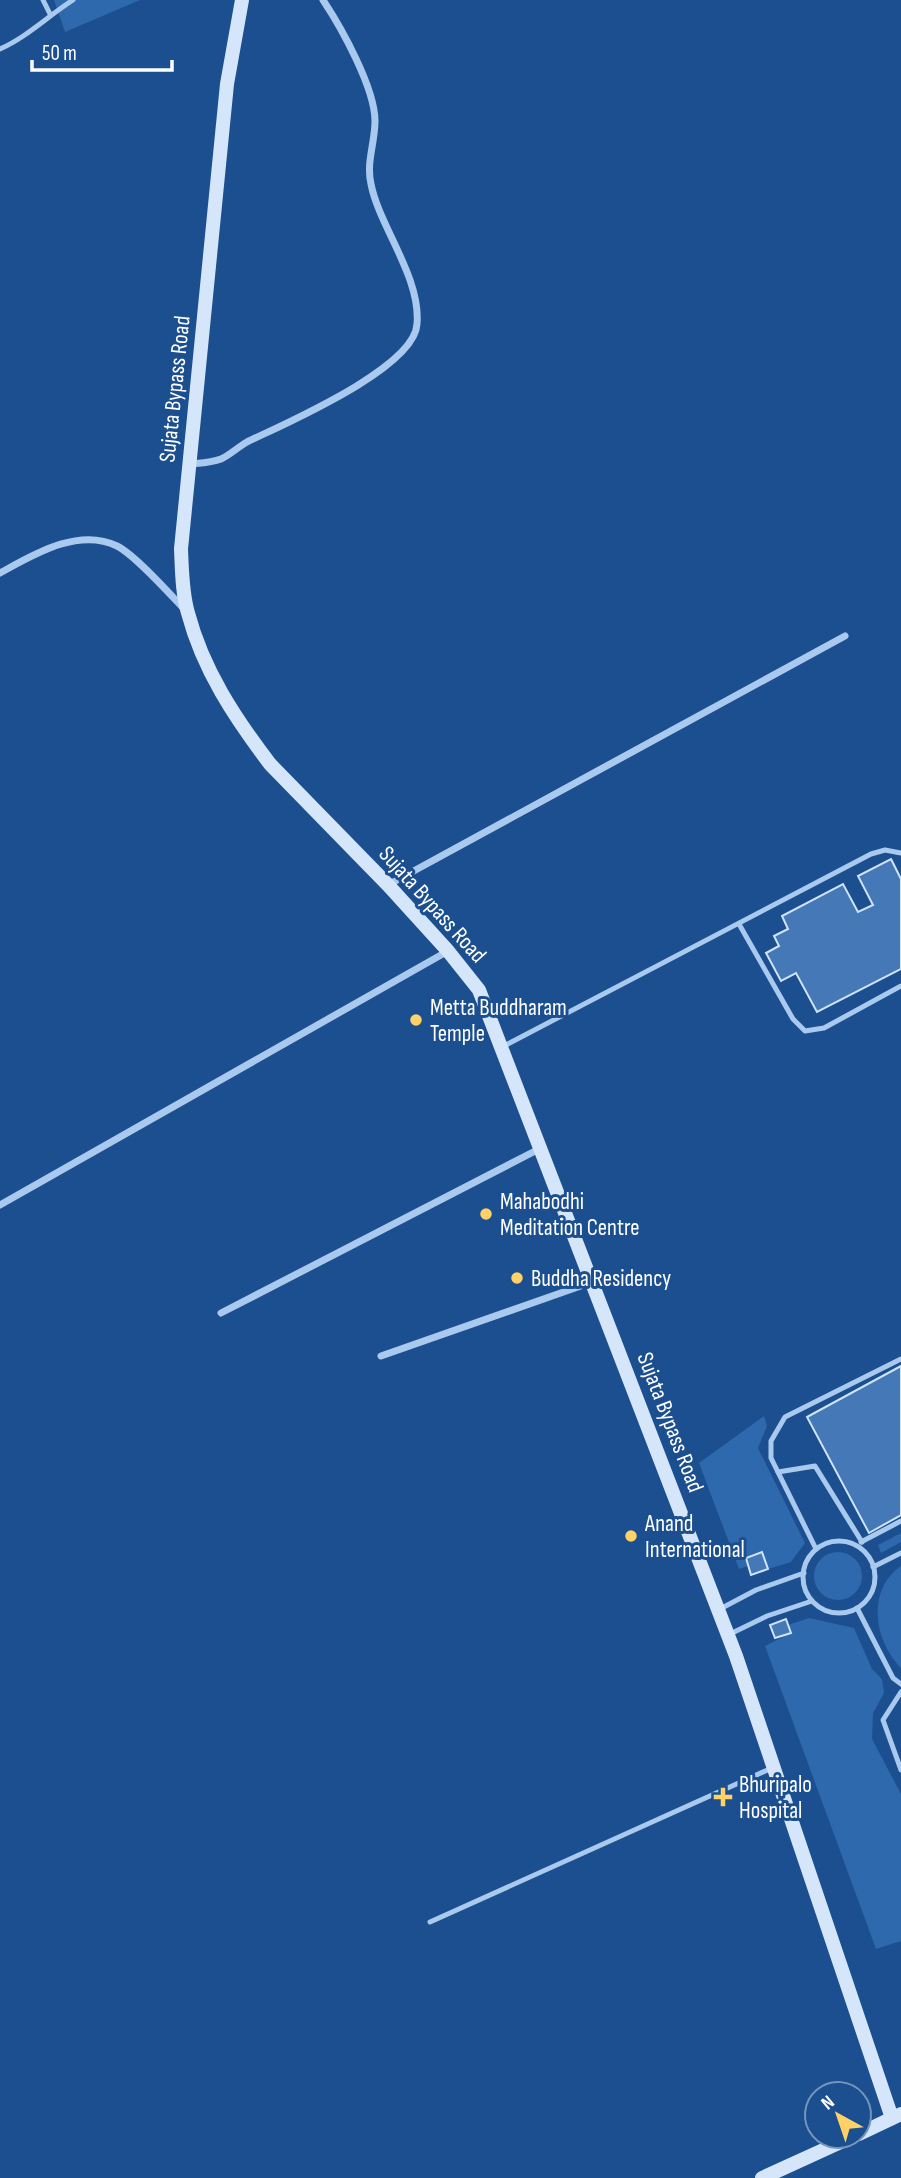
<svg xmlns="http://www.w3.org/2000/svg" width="901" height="2178" viewBox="0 0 901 2178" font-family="'Sofia Sans Condensed',sans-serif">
	<rect width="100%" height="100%" fill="#1b4f8f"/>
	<!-- green -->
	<g fill="#2e69ad">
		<polygon points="54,0 140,0 65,32"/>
		<polygon points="764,1416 767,1426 758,1448 805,1543 791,1562 768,1569 761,1552 746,1558 748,1566 739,1569 699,1463"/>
		<polygon points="901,1533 901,1542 881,1553 878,1545"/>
		<circle cx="838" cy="1576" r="24"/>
		<path d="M901,1566v102c-27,-27 -35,-78 0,-102z"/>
		<polygon points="809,1618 854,1628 872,1669 882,1679 884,1693 873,1713 872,1739 901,1794 901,1941 876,1949 765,1646 791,1633 788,1625"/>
	</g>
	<!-- building -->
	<g fill="#4478b7" stroke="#cfe3fa" stroke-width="2">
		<polygon points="891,859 901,879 901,969 817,1012 796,973 781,981 766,953 779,946 774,936 788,929 782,916 843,884 858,912 873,905 858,876"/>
		<polygon points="901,1366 901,1515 869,1533 807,1417"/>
		<polygon points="762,1552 768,1569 751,1575 746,1558"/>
		<polygon points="786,1619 791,1633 775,1638 770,1625"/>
	</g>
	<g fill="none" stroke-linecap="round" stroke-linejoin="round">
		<!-- lane -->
		<g stroke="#a9c9ee" stroke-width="5">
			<polyline points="43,0 50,14"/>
			<path d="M0,49c27,-12 48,-33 73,-49"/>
			<polyline points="739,924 793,1019 805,1031 824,1028 901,986"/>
			<polyline points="502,1047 871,854 885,850 901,853"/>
			<polyline points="778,1472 815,1466 862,1542"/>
			<circle cx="839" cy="1577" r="36"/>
			<polyline points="861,1542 901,1521"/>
			<polyline points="816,1549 771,1458 771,1441 785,1417 901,1359"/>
			<polyline points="873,1567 901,1553"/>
			<polyline points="857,1608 893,1678 901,1684"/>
			<polyline points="720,1609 756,1590 804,1573"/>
			<polyline points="728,1635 767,1616 812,1601"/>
			<polyline points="901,1692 883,1720 901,1770"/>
			<polyline points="430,1922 772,1768"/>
		</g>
		<!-- street -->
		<g stroke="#a9c9ee" stroke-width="7">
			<path d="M189,464c10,-1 22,-1 32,-5 9,-4 17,-12 26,-17 37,-18 168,-74 170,-118 4,-47 -38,-98 -46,-140 -5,-22 4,-41 4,-63 0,-33 -34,-94 -52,-121"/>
			<path d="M0,573c33,-18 78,-46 117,-27 18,9 52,47 67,63"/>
			<polyline points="388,885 845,636"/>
			<polyline points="0,1205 448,951"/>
			<polyline points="221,1313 541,1148"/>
			<polyline points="381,1356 592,1282"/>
		</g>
		<!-- secondary -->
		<g stroke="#d6e6fa" stroke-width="14">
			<path d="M242,0l-15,84 -46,465c1,21 1,44 7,64 15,57 47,105 82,151l118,121 60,66 31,39 257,666 156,462"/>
			<polyline points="859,2134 901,2114"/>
			<polyline points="762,2178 854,2136"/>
		</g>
	</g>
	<!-- markers -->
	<g fill="#ffd166" stroke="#1b4f8f" stroke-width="2.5">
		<circle cx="416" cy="1020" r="7"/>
		<circle cx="486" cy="1214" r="7"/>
		<circle cx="517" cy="1278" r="7"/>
		<circle cx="631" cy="1536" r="7"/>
		<path d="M719.5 1786.5h7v7h7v7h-7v7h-7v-7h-7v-7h7z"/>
	</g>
	<g text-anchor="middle" stroke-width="6" stroke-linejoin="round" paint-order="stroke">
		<!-- street labels -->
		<g font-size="23" fill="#fff" stroke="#1b4f8f">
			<text transform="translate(174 389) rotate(-84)" y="8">Sujata Bypass Road</text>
			<text transform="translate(433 904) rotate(48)" y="8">Sujata Bypass Road</text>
			<text transform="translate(671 1422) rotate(69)" y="8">Sujata Bypass Road</text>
		</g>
		<!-- poi labels -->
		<g font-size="23" fill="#fff" stroke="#1b4f8f" text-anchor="start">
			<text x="430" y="1015">Metta Buddharam<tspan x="430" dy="26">Temple</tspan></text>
			<text x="500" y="1209">Mahabodhi<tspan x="500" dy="26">Meditation Centre</tspan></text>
			<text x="531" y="1286">Buddha Residency</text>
			<text x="645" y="1531">Anand<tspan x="645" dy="26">International</tspan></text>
			<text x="739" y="1792">Bhuripalo<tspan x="739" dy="26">Hospital</tspan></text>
		</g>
	</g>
	<!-- north arrow -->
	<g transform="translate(838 2115) rotate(320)"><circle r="33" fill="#1b4f8f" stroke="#7695bc" stroke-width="2"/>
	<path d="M0-5L12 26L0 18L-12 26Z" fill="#ffd166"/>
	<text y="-10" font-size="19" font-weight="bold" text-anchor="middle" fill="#ffffff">N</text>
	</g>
	<!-- scale -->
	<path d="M32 60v10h140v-10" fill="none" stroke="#ffffff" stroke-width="3.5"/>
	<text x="42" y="60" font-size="21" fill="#ffffff" stroke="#1b4f8f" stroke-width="5" paint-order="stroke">50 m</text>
</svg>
